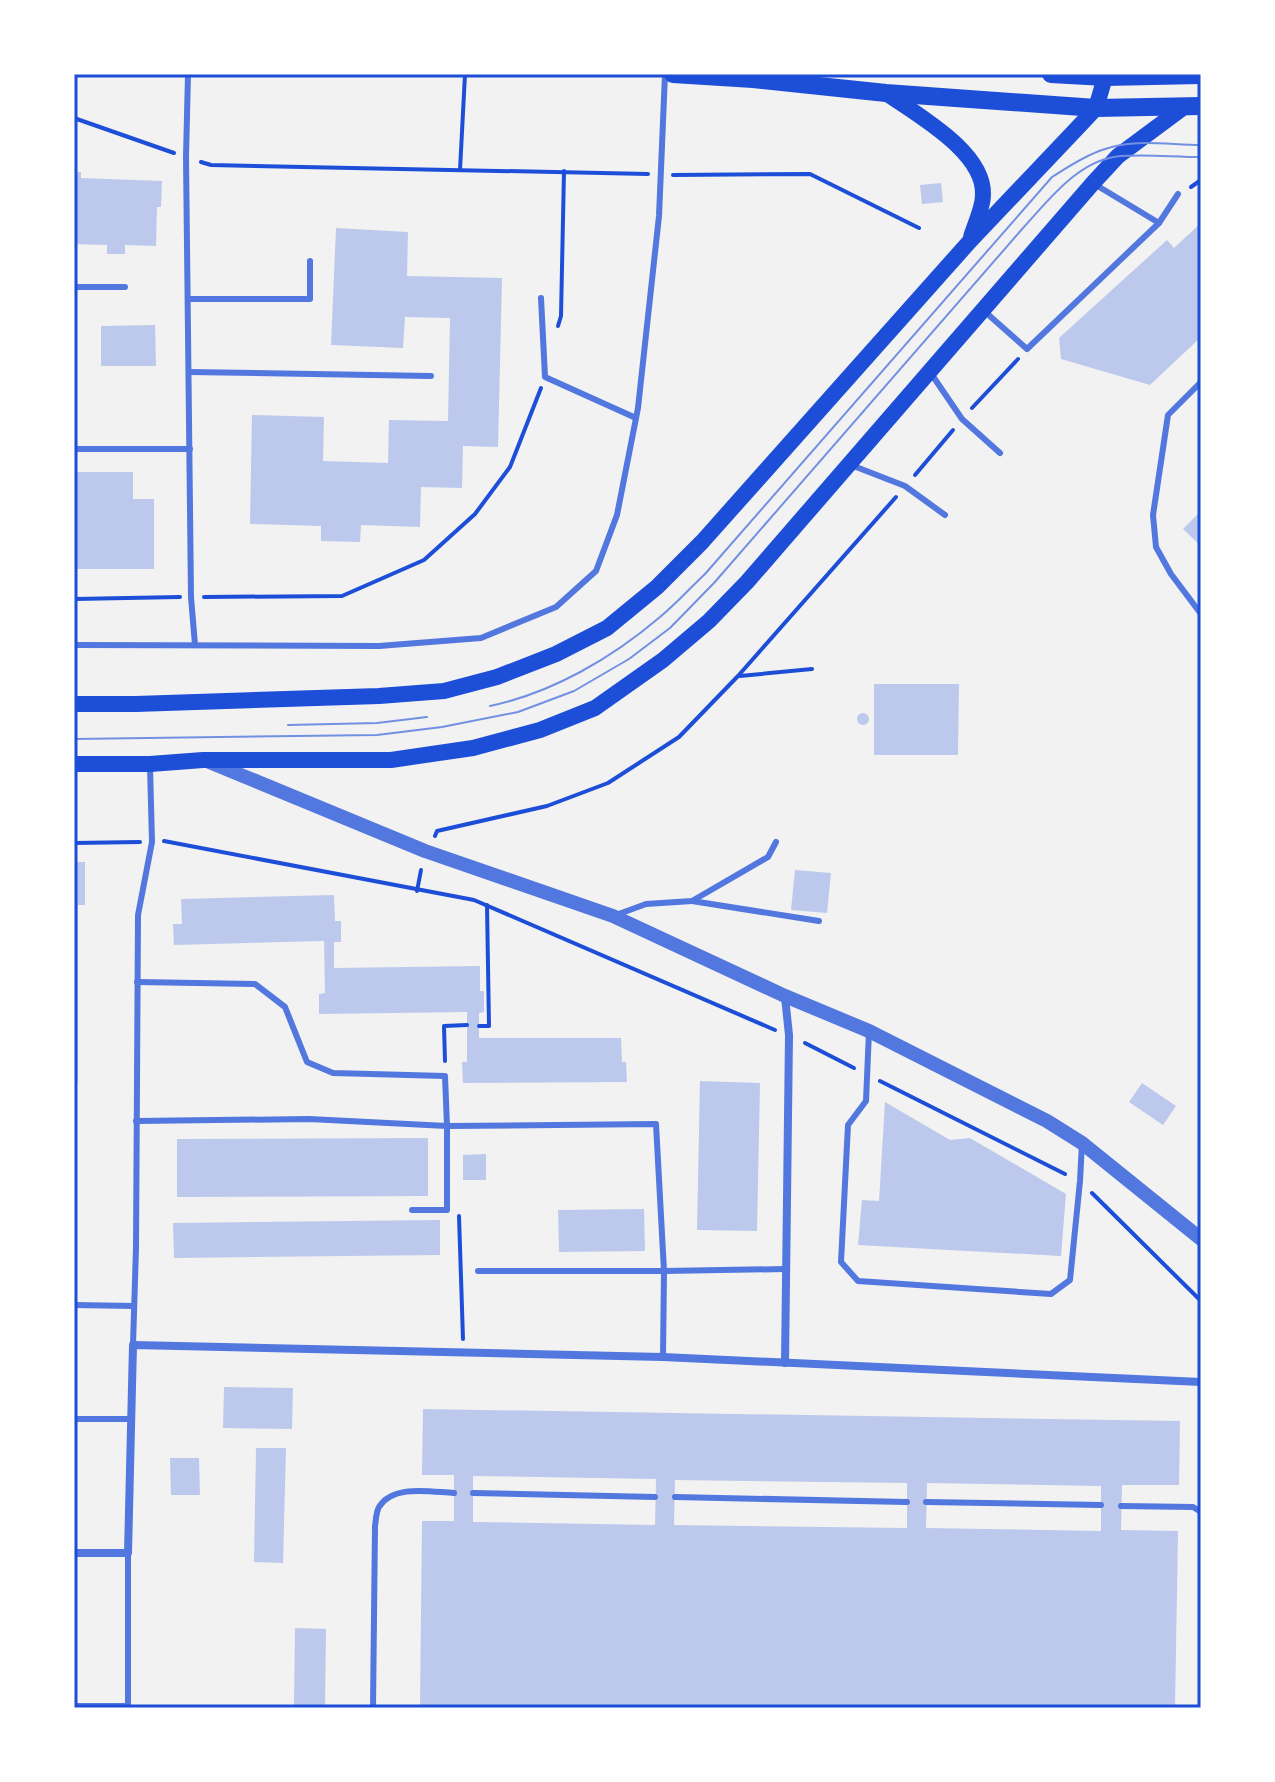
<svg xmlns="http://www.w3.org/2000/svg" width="1275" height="1782" viewBox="0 0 1275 1782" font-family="Commissioner,sans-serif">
	<rect width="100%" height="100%" fill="#f2f2f2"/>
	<!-- building -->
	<g fill="#bdc9ec" fill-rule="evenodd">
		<polygon points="74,172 81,172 81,178 162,181 161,207 157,207 156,246 125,245 125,254 107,254 107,245 74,244"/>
		<polygon points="941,183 943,202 922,204 920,185"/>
		<polygon points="1201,223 1201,337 1150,385 1061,359 1059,338 1167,240 1174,248"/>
		<polygon points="336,228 408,232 407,276 502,278 498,447 463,446 462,488 421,487 420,527 361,525 360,542 321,541 321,526 250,524 252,415 324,417 323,461 388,463 389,420 448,421 450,318 405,317 403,348 331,345"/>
		<polygon points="155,325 156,366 101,366 101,326"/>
		<polygon points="74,472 133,472 133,499 154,499 154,569 74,569"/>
		<polygon points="1201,511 1201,546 1183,529"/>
		<polygon points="874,684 959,684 958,755 874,755"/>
		<circle cx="863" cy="719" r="6"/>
		<polygon points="74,862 85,862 85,905 78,905 78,1082 74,1082"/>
		<polygon points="795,870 831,873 827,913 791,910"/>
		<polygon points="334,895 335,921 341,921 341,942 334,942 334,968 480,966 480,991 484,991 484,1012 479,1013 479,1038 621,1038 622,1062 626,1062 627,1082 463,1083 462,1062 467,1062 467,1012 319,1014 319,994 325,993 324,941 174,945 173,924 182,924 181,899"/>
		<polygon points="700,1081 760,1083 757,1231 697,1230"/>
		<polygon points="1142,1083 1176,1106 1163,1125 1129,1102"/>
		<polygon points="885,1102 950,1140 970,1138 1066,1194 1061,1256 858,1245 862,1200 879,1201"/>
		<polygon points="428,1138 428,1196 177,1197 177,1139"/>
		<polygon points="486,1154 486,1180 463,1180 463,1155"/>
		<polygon points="644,1209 645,1251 559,1252 558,1210"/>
		<polygon points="440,1220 440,1255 174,1258 173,1223"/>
		<polygon points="224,1387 293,1388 292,1429 223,1428"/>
		<path d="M423,1409l757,12 -1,64h-57l-1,45 57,1 -3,177h-755l2,-187h32v-46h-32zM473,1476l183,3 -1,46 -182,-3zM675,1480l232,3v45l-233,-3zM927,1483l174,3v45l-175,-3z"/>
		<polygon points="256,1448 286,1448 283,1563 254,1562"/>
		<polygon points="170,1458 199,1458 200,1495 171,1495"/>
		<polygon points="295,1628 326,1629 325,1708 294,1707"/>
	</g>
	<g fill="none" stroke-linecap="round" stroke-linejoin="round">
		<!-- path -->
		<g stroke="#1d4ed8" stroke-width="4">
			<polyline points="74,118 174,153"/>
			<polyline points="201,162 211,165 648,174"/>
			<polyline points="460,170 465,74"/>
			<polyline points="673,175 810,174 919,228"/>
			<polyline points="1191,187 1201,180"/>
			<polyline points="558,326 561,316 564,171"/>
			<polyline points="972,408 1018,359"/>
			<polyline points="915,475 953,430"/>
			<polyline points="204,597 342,596 424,560 475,514 510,467 541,388"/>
			<polyline points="74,599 180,597"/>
			<polyline points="740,676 812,669"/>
			<polyline points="435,836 437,831 547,806 608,783 679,737 738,676 896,497"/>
			<polyline points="164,841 474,900 775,1030"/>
			<polyline points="74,843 140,842"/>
			<polyline points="417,891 421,870"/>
			<polyline points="479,1026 489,1026 487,905"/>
			<polyline points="805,1043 854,1068"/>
			<polyline points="445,1061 444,1026 467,1025"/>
			<polyline points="880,1081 1065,1174"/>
			<polyline points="1092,1193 1201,1301"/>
			<polyline points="459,1216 463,1339"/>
		</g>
		<!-- service -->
		<g stroke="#5277de" stroke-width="6">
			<polyline points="188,74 186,157 191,597 195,645"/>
			<polyline points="1096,185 1159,223 1178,194"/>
			<polyline points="74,287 125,287"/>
			<polyline points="541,298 545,377 636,418"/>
			<polyline points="188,299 310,299 310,261"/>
			<polyline points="983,310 1027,349 1159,223"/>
			<polyline points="189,372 431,376"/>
			<polyline points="930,372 962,419 1000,453"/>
			<polyline points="1201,382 1168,415 1153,515 1156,547 1171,574 1201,614"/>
			<polyline points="74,449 190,449"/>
			<polyline points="851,465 905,486 945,515"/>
			<polyline points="74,645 379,646 481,638 556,607 596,571 617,515 638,408 659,216 665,74"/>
			<polyline points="692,901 819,921"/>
			<polyline points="616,915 646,904 692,901 768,857 776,842"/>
			<polyline points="137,982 255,984 285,1007 307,1062 333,1073 445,1076 447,1126 656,1124 664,1271 663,1357"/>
			<polyline points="869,1031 866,1101 848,1125 841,1262 858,1281 1051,1294 1070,1280 1080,1181 1082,1143"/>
			<polyline points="136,1121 309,1119 447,1126 447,1210 412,1210"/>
			<polyline points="478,1271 664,1271 785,1269"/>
			<polyline points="74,1305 134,1306"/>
			<polyline points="133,1345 136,1248 138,915 152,842 150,766"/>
			<polyline points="74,1419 130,1419"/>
			<polyline points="473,1493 655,1497"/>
			<polyline points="675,1497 907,1502"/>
			<polyline points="926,1502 1101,1505"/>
			<polyline points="1121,1506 1193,1507 1201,1512"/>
			<polyline points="74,1706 128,1706"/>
			<polyline points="128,1708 128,1553"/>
			<path d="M373,1708l2,-182c1,-6 1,-14 4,-19 14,-23 52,-15 75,-14"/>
		</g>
		<!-- minor -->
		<g stroke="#5277de" stroke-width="8">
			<polyline points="785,1363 789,1035 785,997"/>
			<polyline points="74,1553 128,1553 133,1345 663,1357 1201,1382"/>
		</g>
		<!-- tertiary -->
		<polyline stroke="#5277de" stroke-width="14" points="207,761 425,851 613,916 785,996 869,1031 1047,1121 1082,1143 1201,1239"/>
		<!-- secondary -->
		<g stroke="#1d4ed8" stroke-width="16">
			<path d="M886,93c31,22 99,59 97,102 0,13 -8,29 -12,42"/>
			<polyline points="74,704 136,704 379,696 444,691 497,677 556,654 607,628 657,587 702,542 970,241 1082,123 1096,108 1105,77"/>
			<polyline points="74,764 150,764 203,760 391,760 473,748 540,730 595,708 663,660 709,621 747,582 1093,183 1118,156 1184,107"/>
		</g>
		<!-- primary -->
		<g stroke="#1d4ed8" stroke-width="18">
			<polyline points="673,74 753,79 886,93 1096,108 1201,106"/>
			<polyline points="1051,74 1105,77 1201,75"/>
		</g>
		<!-- tram -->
		<g stroke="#7290e2" stroke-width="2">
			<path d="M490,706c62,-13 122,-48 170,-89 16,-13 30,-29 45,-43l347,-397c16,-10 32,-21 50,-27 31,-12 66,-5 99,-5"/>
			<polyline points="288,725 377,723 427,717"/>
			<path d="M74,739l303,-4 65,-8 76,-15 56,-21 55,-32 41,-31 44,-45 309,-355c26,-28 56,-69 98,-72 26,-2 53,1 80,1"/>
		</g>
	</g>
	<!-- border -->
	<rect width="1275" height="1782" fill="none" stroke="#ffffff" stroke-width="152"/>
	<rect x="76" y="76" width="1123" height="1630" fill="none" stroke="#1d4ed8" stroke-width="3"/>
</svg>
